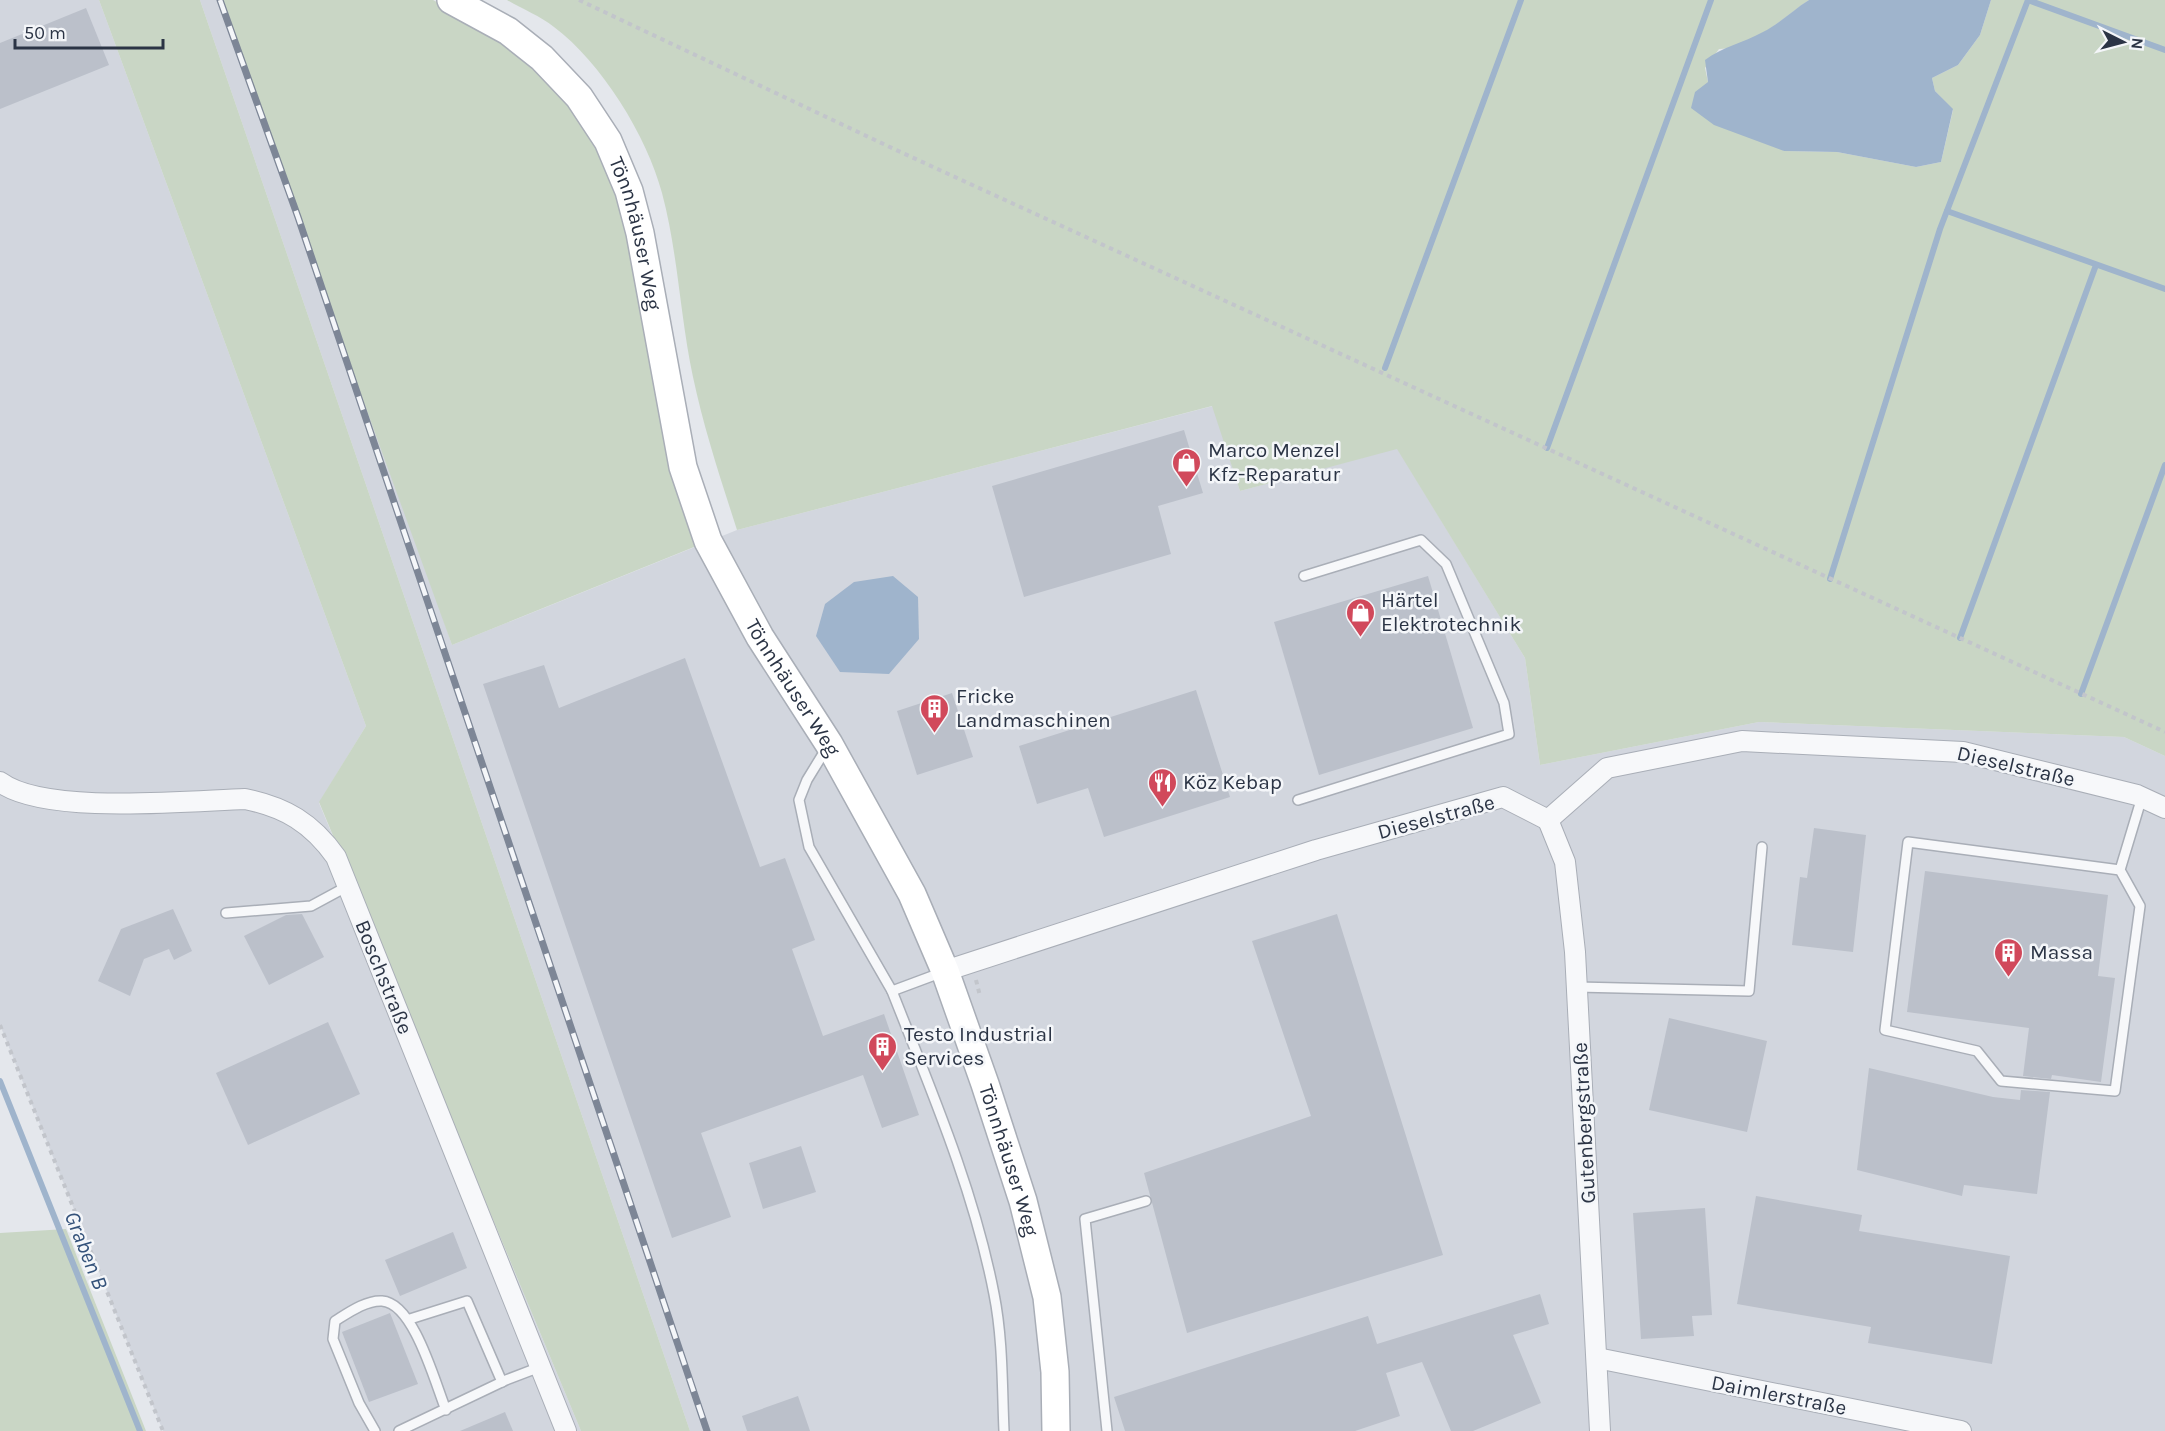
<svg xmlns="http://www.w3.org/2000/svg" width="2165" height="1431" viewBox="0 0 2165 1431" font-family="Karla,sans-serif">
	<rect width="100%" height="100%" fill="#e4e7ec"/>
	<!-- built -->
	<g fill="#d2d6de">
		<polygon points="0,0 99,0 366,726 319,803 581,1431 163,1431 0,1025"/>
		<polygon points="200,0 235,0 452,645 737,530 1213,406 1240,491 1397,448 1525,658 1540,765 1759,722 2124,737 2165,756 2165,1431 690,1431"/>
	</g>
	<!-- green -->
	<g fill="#c9d6c5">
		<polygon points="99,0 200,0 690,1431 581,1431 319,802 366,726"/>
		<polygon points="218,0 433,0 499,35 570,102 599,146 620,195 699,545 452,645"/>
		<path d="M507,0h1302c-26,18 -57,48 -90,49l-14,19 3,14 76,69 53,1 79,15 25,-5 12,-52 -18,-19 -3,-13 26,-13 22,-30 11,-35h174v756l-41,-19 -365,-15 -219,43 -15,-107 -128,-209 -157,42 -28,-85 -475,124c-16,-50 -33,-101 -44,-153 -13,-61 -15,-124 -31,-184 -15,-57 -61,-131 -108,-166 -14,-11 -32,-18 -47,-27z"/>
		<polygon points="66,1229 146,1431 147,1431 0,1431 0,1233"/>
	</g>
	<!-- water -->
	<g fill="#9fb4cc">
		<path d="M1809,0h182l-11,35 -22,30 -26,13 3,13 18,18 -12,53 -25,5 -79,-15 -53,-1 -70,-26 -23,-17 4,-16 13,-10 -3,-22c17,-13 38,-17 58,-28 16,-8 30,-22 46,-32z"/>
		<polygon points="893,576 918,597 919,639 889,674 840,672 816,636 825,604 854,582"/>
	</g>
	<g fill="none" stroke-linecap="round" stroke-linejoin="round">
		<!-- stream -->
		<g stroke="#9fb4cc" stroke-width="6">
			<polyline points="2028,0 2165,50"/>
			<polyline points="1947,211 2165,289"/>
			<polyline points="1385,368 1521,0"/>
			<polyline points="1547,448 1711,0"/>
			<polyline points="1830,579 1940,229 2028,0"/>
			<polyline points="1960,638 2096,265"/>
			<polyline points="2081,694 2165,465"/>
			<polyline points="0,1081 140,1431"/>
		</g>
	</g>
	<!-- building -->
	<g fill="#bbc0ca">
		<polygon points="86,8 109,65 0,109 0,43"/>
		<polygon points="1184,430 1203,493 1158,506 1171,554 1024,597 992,486"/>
		<polygon points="1428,576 1473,728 1319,775 1274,622"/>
		<polygon points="685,658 760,867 785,858 815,940 792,949 823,1036 884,1014 919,1115 882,1128 863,1075 701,1133 731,1217 672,1238 483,684 544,665 559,708"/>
		<polygon points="1196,690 1230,797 1104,837 1088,788 1037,804 1019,746"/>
		<polygon points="952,693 973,757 917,775 897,711"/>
		<polygon points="1814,828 1866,835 1853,952 1792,945 1800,877 1807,878"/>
		<polygon points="1925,871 2108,895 2098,976 2115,978 2101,1082 2052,1075 2051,1079 2023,1076 2029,1028 1907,1012"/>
		<polygon points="173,909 192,951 174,960 169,949 144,959 130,996 98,981 121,929"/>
		<polygon points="302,914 324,957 269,985 244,936 286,915"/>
		<polygon points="1337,914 1443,1255 1187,1333 1144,1173 1311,1116 1252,941"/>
		<polygon points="1669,1018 1767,1041 1747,1132 1649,1110"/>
		<polygon points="328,1022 360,1094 248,1145 216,1073"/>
		<polygon points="1869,1068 1993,1097 2020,1100 2021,1090 2050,1092 2037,1194 1964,1185 1962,1196 1857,1170"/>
		<polygon points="801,1146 816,1192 763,1209 749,1163"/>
		<polygon points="1756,1196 1862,1215 1859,1231 2010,1256 1992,1364 1868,1343 1871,1327 1737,1304"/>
		<polygon points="1705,1208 1712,1315 1692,1316 1694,1336 1641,1339 1633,1213"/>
		<polygon points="453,1232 467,1268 400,1296 385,1260"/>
		<polygon points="1540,1294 1549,1324 1513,1335 1541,1403 1473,1431 1451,1431 1422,1362 1386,1373 1400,1416 1355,1431 1125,1431 1114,1397 1368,1316 1377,1344"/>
		<polygon points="390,1313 418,1384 369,1402 342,1332"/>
		<polygon points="798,1396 810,1431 747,1431 742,1416"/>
		<polygon points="505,1412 513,1431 460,1431"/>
	</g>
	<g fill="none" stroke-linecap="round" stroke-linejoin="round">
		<defs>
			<g id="lane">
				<polyline points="826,749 807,780 799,800 809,847 892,991"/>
				<polyline points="1298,800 1509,734 1504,703 1446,564 1421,540 1304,576"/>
				<polyline points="2120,870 1908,842 1885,1030 1977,1051 2001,1081 2115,1091 2140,906 2120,870 2142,797"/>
				<polyline points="226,913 311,906 348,886"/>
				<path d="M943,972l-51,19c39,99 82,199 102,303 9,45 8,92 10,137"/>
				<polyline points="1577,987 1749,991 1762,847"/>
				<polyline points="410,1319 467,1301 502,1382"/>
				<path d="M375,1431l-16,-28 -26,-64 2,-18c13,-8 31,-21 47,-20 32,2 53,82 64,109"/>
				<polyline points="399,1431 506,1380 540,1367"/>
				<polyline points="1107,1431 1085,1219 1146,1201"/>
			</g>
			<g id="street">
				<path d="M0,782c44,33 187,19 245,17 40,8 67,24 91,58l230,574"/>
				<polyline points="1548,820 1565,862 1575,952 1600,1431"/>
				<polyline points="945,971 1316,850 1503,797 1548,820 1607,768 1742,741 1963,752 2137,795 2165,808"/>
				<polyline points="1597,1358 1961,1431"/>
			</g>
			<g id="secondary">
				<path id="s1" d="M451,0l57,31 34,27 37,39 29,44 21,50 11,42 43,234 25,74 52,96 69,107 83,150 33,77 40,113 38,117 24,96 8,75 1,59"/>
			</g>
		</defs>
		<!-- lane casing -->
		<use href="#lane" stroke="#a9aeb7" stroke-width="12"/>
		<!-- street casing -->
		<use href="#street" stroke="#a9aeb7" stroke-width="22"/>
		<!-- secondary casing -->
		<use href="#secondary" stroke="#a9aeb7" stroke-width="30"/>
		<!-- path -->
		<g stroke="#c2c5cb" stroke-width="4" stroke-dasharray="4.5 4.5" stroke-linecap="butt">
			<polyline points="579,0 894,149 2165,732"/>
			<polyline points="976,980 980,996"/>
			<polyline points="0,1025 163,1431"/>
		</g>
		<!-- lane -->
		<use href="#lane" stroke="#f7f8fa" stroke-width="9"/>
		<!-- street -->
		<use href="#street" stroke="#f7f8fa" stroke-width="20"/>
		<!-- secondary -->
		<use href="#secondary" stroke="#fff" stroke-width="27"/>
		<defs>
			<polyline id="rail" points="220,0 298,217 707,1431"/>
		</defs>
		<!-- rail casing -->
		<use href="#rail" stroke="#7d8696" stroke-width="7"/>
		<!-- rail -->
		<use href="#rail" stroke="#f4f6f9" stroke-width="4.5" stroke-dasharray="14" stroke-linecap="butt"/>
	</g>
	<!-- icons -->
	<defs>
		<symbol id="shop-pin" viewBox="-11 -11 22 30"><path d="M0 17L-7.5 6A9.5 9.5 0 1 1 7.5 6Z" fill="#d1495b" stroke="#f4f6f9"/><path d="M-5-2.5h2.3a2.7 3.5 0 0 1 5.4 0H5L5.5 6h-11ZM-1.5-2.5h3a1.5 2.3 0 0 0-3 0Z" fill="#fff"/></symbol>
		<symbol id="building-pin" viewBox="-11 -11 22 30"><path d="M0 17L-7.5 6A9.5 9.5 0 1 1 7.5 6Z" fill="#d1495b" stroke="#f4f6f9"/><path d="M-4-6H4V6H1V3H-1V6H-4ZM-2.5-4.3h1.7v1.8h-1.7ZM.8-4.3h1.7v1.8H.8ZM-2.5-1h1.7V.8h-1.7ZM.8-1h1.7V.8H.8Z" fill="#fff"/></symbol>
		<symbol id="restaurant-pin" viewBox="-11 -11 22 30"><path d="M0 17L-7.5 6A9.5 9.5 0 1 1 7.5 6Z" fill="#d1495b" stroke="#f4f6f9"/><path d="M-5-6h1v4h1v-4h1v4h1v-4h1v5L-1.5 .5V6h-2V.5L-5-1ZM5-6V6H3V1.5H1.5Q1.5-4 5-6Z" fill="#fff"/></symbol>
	</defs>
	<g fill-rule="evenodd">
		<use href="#shop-pin" x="1170" y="446" width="33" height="45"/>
		<use href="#shop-pin" x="1344" y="596" width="33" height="45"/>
		<use href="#building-pin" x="918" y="692" width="33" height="45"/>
		<use href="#restaurant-pin" x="1146" y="766" width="33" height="45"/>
		<use href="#building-pin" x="1992" y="936" width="33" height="45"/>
		<use href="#building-pin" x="866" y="1030" width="33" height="45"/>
	</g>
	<g text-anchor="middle" stroke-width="5" stroke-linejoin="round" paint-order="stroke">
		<!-- street labels -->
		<g font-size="21" fill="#2b3445" stroke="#f4f6f9">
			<text dy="7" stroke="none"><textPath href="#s1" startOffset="312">Tönnhäuser Weg</textPath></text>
			<text dy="7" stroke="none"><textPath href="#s1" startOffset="798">Tönnhäuser Weg</textPath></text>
			<text transform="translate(2016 766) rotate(13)" y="7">Dieselstraße</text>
			<text transform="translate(1436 817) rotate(-15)" y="7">Dieselstraße</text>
			<text transform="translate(384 977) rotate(68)" y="7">Boschstraße</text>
			<text transform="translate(1584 1123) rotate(-93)" y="7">Gutenbergstraße</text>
			<text dy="7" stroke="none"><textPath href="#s1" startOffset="1320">Tönnhäuser Weg</textPath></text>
			<text transform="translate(1779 1395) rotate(11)" y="7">Daimlerstraße</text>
		</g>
		<!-- poi labels -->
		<g font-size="21" fill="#2b3445" stroke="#f4f6f9" text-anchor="start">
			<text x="1208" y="457">Marco Menzel<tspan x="1208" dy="24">Kfz-Reparatur</tspan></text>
			<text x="1381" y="607">Härtel<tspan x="1381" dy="24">Elektrotechnik</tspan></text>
			<text x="956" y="703">Fricke<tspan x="956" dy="24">Landmaschinen</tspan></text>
			<text x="1183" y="789">Köz Kebap</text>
			<text x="2030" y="959">Massa</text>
			<text x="904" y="1041">Testo Industrial<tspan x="904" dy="24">Services</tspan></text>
		</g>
		<!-- water labels -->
		<g font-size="22" font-style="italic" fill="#34527a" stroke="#f4f6f9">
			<text transform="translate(87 1250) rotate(68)" y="8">Graben B</text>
		</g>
	</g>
	<!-- north arrow -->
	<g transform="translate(2123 42) rotate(96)" stroke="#f4f6f9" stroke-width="4.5" paint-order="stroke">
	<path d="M0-4.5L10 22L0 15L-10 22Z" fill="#2b3445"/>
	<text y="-9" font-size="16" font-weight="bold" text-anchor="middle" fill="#2b3445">N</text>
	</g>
	<!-- scale -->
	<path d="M15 39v9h148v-9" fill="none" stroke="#2b3445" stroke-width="3"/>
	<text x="24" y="39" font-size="18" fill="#2b3445" stroke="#f4f6f9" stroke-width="4.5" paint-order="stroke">50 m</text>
</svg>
